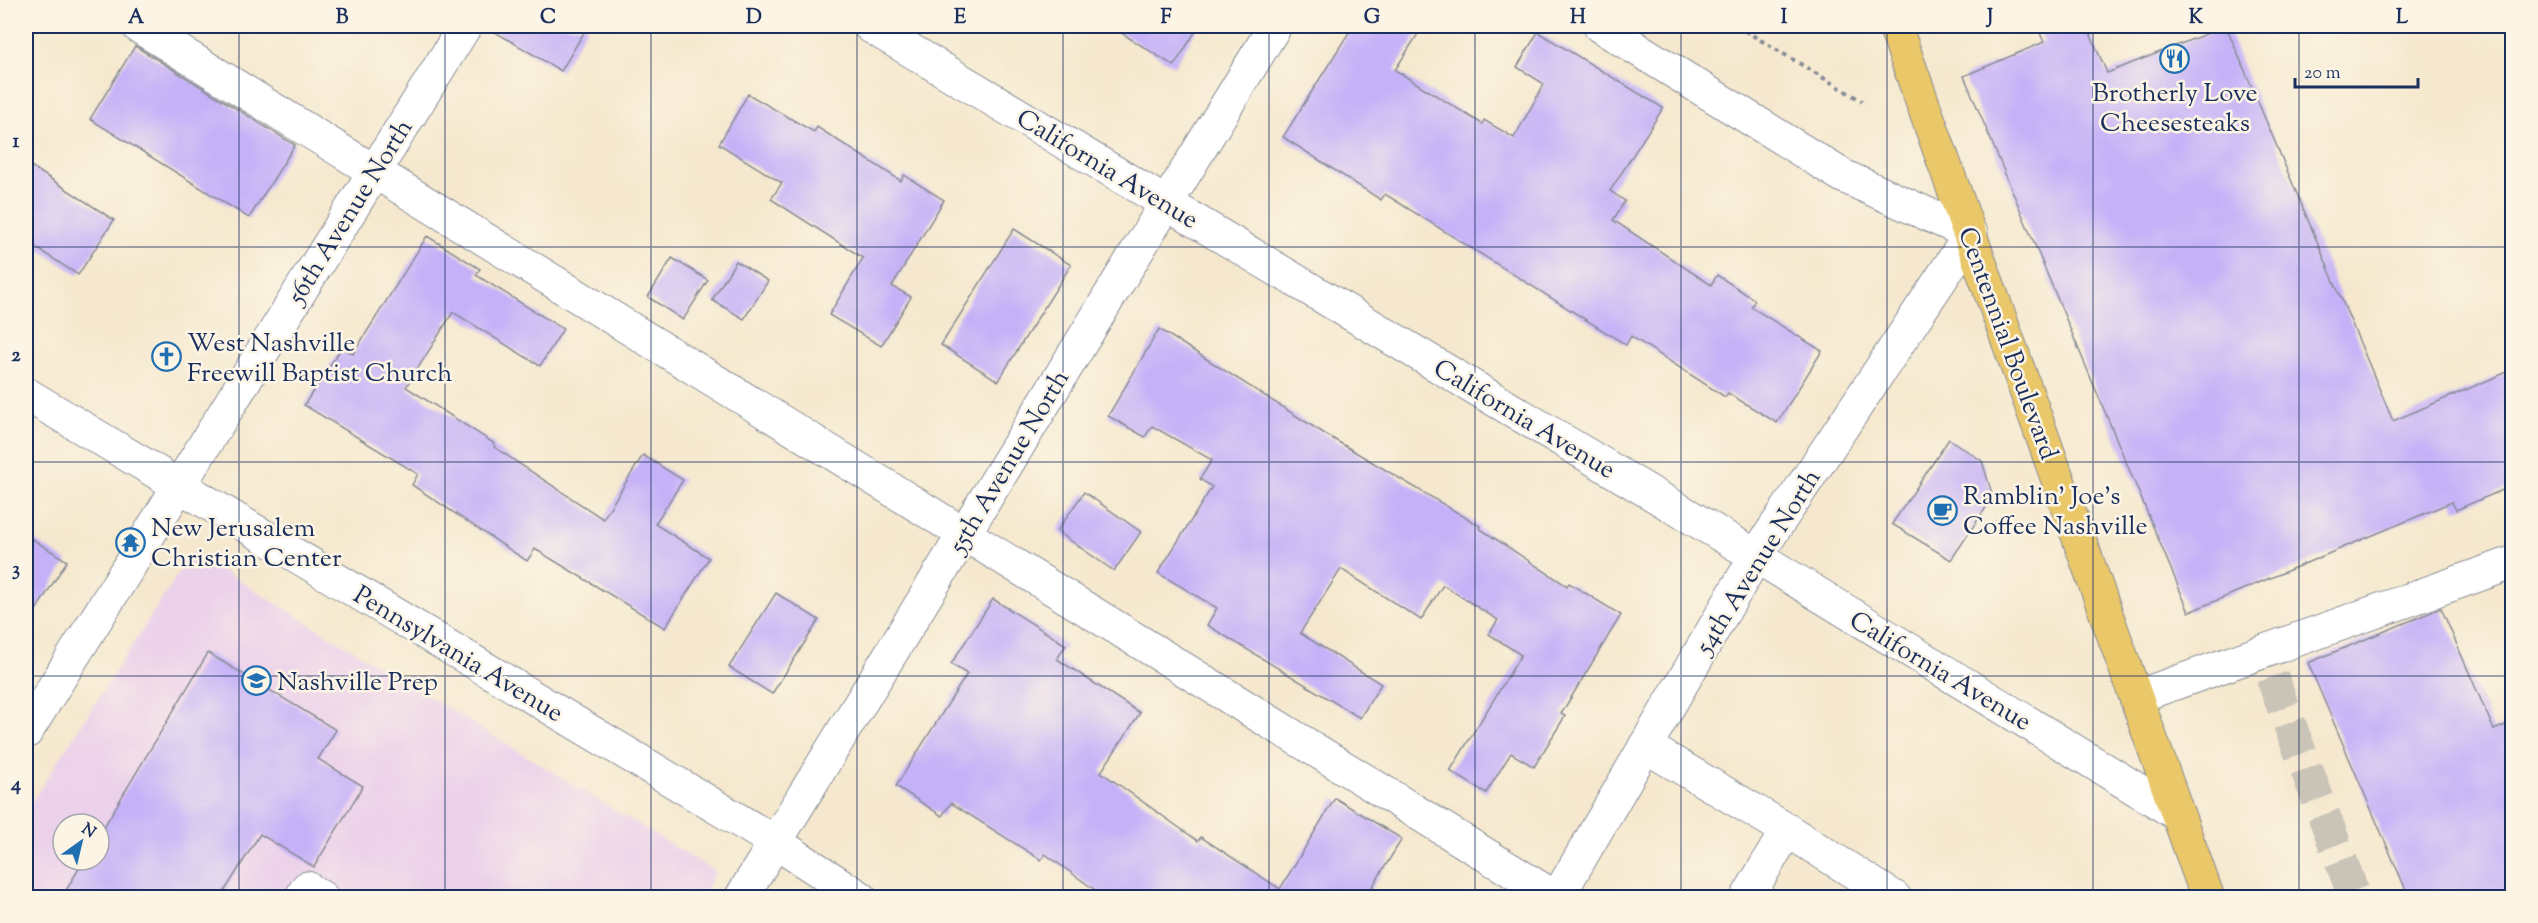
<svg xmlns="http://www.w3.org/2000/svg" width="2538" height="923" viewBox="0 0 2538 923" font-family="'Sorts Mill Goudy',serif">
	<rect width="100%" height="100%" fill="#fcf5e5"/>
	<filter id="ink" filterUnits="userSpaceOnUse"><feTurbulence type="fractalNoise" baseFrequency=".0167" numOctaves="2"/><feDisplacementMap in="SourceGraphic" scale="12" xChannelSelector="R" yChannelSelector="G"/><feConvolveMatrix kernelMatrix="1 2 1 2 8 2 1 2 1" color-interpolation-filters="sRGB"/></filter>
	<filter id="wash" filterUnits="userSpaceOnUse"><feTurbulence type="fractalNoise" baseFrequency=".008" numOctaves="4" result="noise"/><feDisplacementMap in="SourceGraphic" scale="24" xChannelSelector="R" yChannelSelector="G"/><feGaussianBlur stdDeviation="1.35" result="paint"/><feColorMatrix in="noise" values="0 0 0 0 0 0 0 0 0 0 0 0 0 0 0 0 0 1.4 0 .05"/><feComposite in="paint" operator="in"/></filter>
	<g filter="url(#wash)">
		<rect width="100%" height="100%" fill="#f5e8ce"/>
		<!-- built -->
		<path fill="#ecd1ea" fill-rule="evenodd" d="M192,552l524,320 -15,26 -675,-1v-86zM63,824h36v36h-36z"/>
		<g id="blocks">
			<!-- building -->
			<g fill="#c5b1f8">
				<polygon points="485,26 588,26 561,71"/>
				<polygon points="1110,26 1199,26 1174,66"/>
				<polygon points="1353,26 1423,26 1395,70 1482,124 1484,120 1514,138 1544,84 1517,67 1538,32 1663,108 1610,191 1625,201 1613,220 1711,285 1717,275 1755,300 1751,307 1822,351 1777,423 1728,393 1725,397 1631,336 1626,345 1385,194 1381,200 1283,137"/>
				<polygon points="2037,26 2087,26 2107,73 2226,26 2393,421 2512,370 2512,486 2456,510 2452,502 2189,612 1964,76 2044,42"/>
				<polygon points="135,46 295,145 249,218 90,119"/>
				<polygon points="748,94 814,132 817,127 901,181 904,175 944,200 892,286 911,297 881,346 829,315 863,258 771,199 782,183 719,144"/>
				<polygon points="26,163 114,220 78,275 26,241"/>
				<polygon points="1014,229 1071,265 998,381 941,345"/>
				<polygon points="427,236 480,269 476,275 563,329 540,366 453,312 406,387 495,444 494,447 603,519 643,455 683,480 655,524 709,558 665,628 535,549 527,561 412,485 418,474 304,405 342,347 353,354"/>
				<polygon points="672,258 708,280 683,320 648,297"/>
				<polygon points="736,261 768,281 744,319 712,300"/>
				<polygon points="1159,329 1325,434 1480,526 1479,528 1567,586 1569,583 1621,615 1561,714 1565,716 1534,767 1511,753 1486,793 1450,771 1521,655 1489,634 1498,620 1443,585 1421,620 1341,569 1300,633 1381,684 1360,718 1207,625 1217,608 1158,573 1212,487 1200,479 1212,460 1152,426 1145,437 1108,416"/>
				<polygon points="1949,439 1982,461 1993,497 1951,560 1892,524"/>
				<polygon points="1084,492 1141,532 1114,571 1057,531"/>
				<polygon points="26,535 67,561 26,626"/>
				<polygon points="776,593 819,620 772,694 729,667"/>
				<polygon points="993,599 1066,645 1057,659 1140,713 1101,772 1198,841 1201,837 1280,889 1335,798 1402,839 1366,897 1105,897 1045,854 1041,860 951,803 942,816 896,786 967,674 951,664"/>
				<polygon points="2441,608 2494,730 2512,722 2512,897 2409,897 2308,663"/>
				<polygon points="208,653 336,730 318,759 363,786 314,867 260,834 221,897 62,897 84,860 99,860 99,835"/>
			</g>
		</g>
	</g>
	<g filter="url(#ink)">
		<use href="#blocks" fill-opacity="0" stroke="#888c96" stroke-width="1.5"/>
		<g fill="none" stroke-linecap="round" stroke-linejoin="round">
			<!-- minor-tunnel -->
			<polyline stroke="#c9c3b8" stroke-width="33" stroke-dasharray="33 16" stroke-linecap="butt" points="2272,677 2355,898"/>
			<defs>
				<g id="minor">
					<polyline points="138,26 1556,898"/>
					<polyline points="870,26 1756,556 2177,814"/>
					<polyline points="26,394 775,842 861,898"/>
					<polyline points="2136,697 2512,563"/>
					<polyline points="26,732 465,26"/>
					<polyline points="1645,746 1787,830"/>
					<polyline points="301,898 307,888 322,898"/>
					<polyline points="741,898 1275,26"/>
					<polyline points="1557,898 1756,556 1971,234 1843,176 1600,26"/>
					<polyline points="1747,898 1787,830 1895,898"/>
				</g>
				<polyline id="major" points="1895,26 2208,898"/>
			</defs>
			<!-- minor casing -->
			<use href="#minor" stroke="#888c96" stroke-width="35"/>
			<!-- major casing -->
			<use href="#major" stroke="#888c96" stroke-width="35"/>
			<!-- path -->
			<polyline stroke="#888c96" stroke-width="4" stroke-dasharray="4.5 4.5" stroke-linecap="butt" points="1737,26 1862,101"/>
			<!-- minor -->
			<use href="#minor" stroke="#fff" stroke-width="33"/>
			<!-- major -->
			<use href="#major" stroke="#eac769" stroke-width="33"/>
		</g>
	</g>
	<!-- grid -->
	<path fill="none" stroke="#1b2f5e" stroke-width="1.5" stroke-opacity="0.55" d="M239,26v872M445,26v872M651,26v872M857,26v872M1063,26v872M1269,26v872M1475,26v872M1681,26v872M1887,26v872M2093,26v872M2299,26v872M26,247h2486M26,462h2486M26,676h2486"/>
	<!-- icons -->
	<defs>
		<symbol id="restaurant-ring" viewBox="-11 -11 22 22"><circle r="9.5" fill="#fcf5e5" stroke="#1f6fb2" stroke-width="1.5"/><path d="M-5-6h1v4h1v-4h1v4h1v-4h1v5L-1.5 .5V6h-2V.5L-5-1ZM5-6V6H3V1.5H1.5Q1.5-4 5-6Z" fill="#1f6fb2"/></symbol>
		<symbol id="church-ring" viewBox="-11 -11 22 22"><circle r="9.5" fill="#fcf5e5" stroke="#1f6fb2" stroke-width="1.5"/><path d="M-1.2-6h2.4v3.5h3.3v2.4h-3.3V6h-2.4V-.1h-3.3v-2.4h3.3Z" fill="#1f6fb2"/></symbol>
		<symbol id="cafe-ring" viewBox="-11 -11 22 22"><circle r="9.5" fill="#fcf5e5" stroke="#1f6fb2" stroke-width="1.5"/><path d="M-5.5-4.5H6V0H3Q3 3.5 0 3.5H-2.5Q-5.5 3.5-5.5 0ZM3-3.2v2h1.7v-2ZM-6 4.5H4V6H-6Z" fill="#1f6fb2"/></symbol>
		<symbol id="temple-ring" viewBox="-11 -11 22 22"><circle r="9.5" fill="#fcf5e5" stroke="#1f6fb2" stroke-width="1.5"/><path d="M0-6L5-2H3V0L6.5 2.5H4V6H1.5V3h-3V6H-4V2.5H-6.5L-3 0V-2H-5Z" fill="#1f6fb2"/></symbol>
		<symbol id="school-ring" viewBox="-11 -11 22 22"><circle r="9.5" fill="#fcf5e5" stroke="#1f6fb2" stroke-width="1.5"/><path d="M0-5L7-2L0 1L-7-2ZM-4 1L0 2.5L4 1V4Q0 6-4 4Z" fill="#1f6fb2"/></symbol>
	</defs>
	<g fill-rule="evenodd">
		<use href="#restaurant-ring" x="2158" y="42" width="33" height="33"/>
		<use href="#church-ring" x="150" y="340" width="33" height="33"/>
		<use href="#cafe-ring" x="1926" y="494" width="33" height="33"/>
		<use href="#temple-ring" x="114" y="526" width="33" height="33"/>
		<use href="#school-ring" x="240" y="664" width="33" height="33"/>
	</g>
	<g text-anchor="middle" stroke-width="5" stroke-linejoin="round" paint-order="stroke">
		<!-- poi labels -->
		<g font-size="26" fill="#1b2f5e" stroke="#fcf5e5" text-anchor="start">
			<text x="2175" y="101" text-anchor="middle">Brotherly Love<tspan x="2175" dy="30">Cheesesteaks</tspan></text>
			<text x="187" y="351">West Nashville<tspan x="187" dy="30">Freewill Baptist Church</tspan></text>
			<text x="1963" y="504">Ramblin’ Joe’s<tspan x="1963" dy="30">Coffee Nashville</tspan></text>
			<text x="151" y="536">New Jerusalem<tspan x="151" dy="30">Christian Center</tspan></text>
			<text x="277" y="690">Nashville Prep</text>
		</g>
		<!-- street labels -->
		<g font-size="26" fill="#1b2f5e" stroke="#fcf5e5">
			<text transform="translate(1108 168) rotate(31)" y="9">California Avenue</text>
			<text transform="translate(349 211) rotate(-58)" y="9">56th Avenue North</text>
			<text transform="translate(2009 343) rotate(70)" y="9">Centennial Boulevard</text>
			<text transform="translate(1525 418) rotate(31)" y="9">California Avenue</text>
			<text transform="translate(1008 461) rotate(-59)" y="9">55th Avenue North</text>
			<text transform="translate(1757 561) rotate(-58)" y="9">54th Avenue North</text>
			<text transform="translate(459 653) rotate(31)" y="9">Pennsylvania Avenue</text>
			<text transform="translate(1941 670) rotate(31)" y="9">California Avenue</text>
		</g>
	</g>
	<!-- margin -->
	<rect width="2538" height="923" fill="none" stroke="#fcf5e5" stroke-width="66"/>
	<!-- north arrow -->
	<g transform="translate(81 842) rotate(34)"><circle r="28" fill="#fcf5e5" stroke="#a2a6af" stroke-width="1.5"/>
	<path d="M0-4.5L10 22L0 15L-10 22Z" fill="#1f6fb2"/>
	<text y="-9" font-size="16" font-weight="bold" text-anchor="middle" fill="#1b2f5e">N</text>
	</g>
	<!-- scale -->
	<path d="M2295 78v9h123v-9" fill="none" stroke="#1b2f5e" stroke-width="3"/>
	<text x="2304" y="78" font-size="18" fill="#1b2f5e" stroke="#fcf5e5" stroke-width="4.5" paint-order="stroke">20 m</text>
	<rect x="33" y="33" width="2472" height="857" fill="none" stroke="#1b2f5e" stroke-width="2"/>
	<g font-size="20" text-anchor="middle" font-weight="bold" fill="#1b2f5e">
		<text x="136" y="23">A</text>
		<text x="342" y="23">B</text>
		<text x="548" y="23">C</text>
		<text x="754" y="23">D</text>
		<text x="960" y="23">E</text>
		<text x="1166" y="23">F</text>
		<text x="1372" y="23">G</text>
		<text x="1578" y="23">H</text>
		<text x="1784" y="23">I</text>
		<text x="1990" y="23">J</text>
		<text x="2196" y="23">K</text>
		<text x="2402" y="23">L</text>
		<text x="16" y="147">1</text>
		<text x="16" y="361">2</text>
		<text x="16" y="575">3</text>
		<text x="16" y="790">4</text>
	</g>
</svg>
